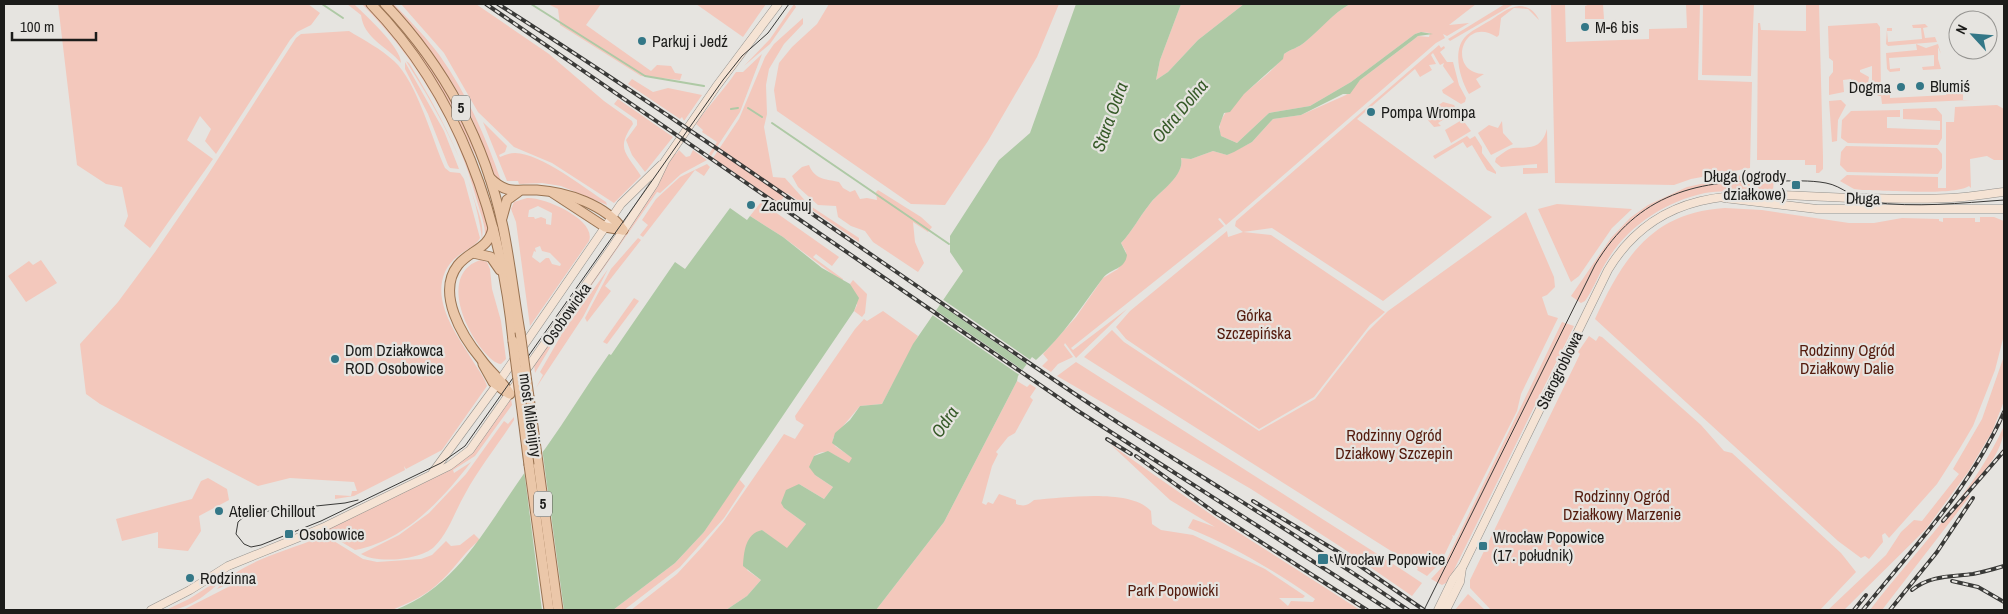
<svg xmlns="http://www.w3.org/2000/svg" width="2008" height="614" viewBox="0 0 2008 614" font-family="'Archivo Narrow',sans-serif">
	<rect width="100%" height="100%" fill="#e6e4e0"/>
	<!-- green -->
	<g fill="#f3c8bc" fill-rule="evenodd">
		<polygon points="58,4 308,4 320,13 311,25 297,32 290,40 216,154 205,141 211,129 200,116 187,140 213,159 150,248 124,226 128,216 122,187 106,184 77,165"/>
		<path d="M347,4h7c12,12 47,43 47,59 -14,-17 -37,-24 -40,-48z"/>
		<path d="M362,4h4l5,4c12,14 26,28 37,43 31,43 74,130 81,181l-4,6c1,-12 -5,-26 -8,-37 -19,-74 -62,-144 -115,-197z"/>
		<path d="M376,4h4c37,39 69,84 90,135 3,8 8,17 10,25l-39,-76 -35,-51z"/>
		<path d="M389,4h5c16,17 33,34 46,52 27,38 46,81 61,125l-3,1c-11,-24 -19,-50 -31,-74 -21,-40 -48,-71 -78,-104z"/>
		<path d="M401,4h75l73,50 55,47 28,20 1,3c-18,26 -6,29 8,52l-27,27 -62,-40 -38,-16 -36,-35 -34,-59z"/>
		<polygon points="548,4 601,4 586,25 651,71 657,65 671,66 675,73 682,74 680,80 641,76 560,25 558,9"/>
		<polygon points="696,4 766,4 743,37"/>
		<polygon points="794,4 796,7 770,44 744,66 770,39"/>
		<polygon points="829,4 1059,4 1037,57 988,141 945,205 911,204 777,111 774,90 779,63 792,47 817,24"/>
		<polygon points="1181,4 1244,4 1198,40 1168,72 1156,80 1160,60"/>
		<path d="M1350,4h126l-27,21 20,-2 -22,13 -4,-2 2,4 -9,5 -210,182 -6,-7 -2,1 6,7 -153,122 2,2 54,-41 -51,49 -11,-15 -1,2 9,12 -15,7 -7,8 -9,-6 6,-6 -5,-6 33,-37 27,-39 15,-9 8,-17 -5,-9c11,-11 18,-26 28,-38 9,-13 36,-29 32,-47l10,1 22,-8 14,4 25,-13 21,-23 28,-4 45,-20 14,-15 53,-40 5,-4 11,1 1,-4 -9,-1 -6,2 -64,48 -41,24 -41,7 -32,30 -16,-7c-12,-29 54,-58 63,-82 7,-5 14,-6 21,-12 15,-13 27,-28 45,-38z"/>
		<polygon points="1505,4 1514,4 1450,41 1448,39"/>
		<polygon points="1551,4 1565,4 1566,42 1649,39 1649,29 1687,28 1686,4 1700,4 1698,80 1752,82 1750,168 1691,179 1674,185 1555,183"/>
		<polygon points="1590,4 1603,4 1604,19 1585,19 1585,6"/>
		<polygon points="1703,4 1754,4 1751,76 1702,75"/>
		<polygon points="1806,4 1819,4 1823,157 1823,169 1819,173 1816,173 1816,165 1805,165 1805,160 1757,160 1758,23 1760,23 1761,30 1806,31"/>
		<path d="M1519,6c9,0 16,5 20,14l-11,-11 -14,-1 -13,10 -2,17 -2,2c-35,-23 -51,36 -13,37l-8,5 5,8 -12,7c-9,-15 -18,-45 -2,-59 7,-6 16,-10 24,-15 8,-5 17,-13 28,-14z"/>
		<polygon points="803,18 803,24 784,44 769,69 766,85 767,114 764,127 773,177 785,178 809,205 859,238 859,242 787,193 779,203 713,158 739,119 765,57 774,44"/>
		<polygon points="1877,23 1880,27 1881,89 1890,91 1890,98 1946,95 1946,81 1952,81 1954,84 1955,94 1963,94 1963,100 1971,100 1882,104 1881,96 1878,96 1872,87 1872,66 1860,70 1860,72 1869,77 1867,90 1853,92 1851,79 1843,80 1844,92 1829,95 1829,77 1833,72 1833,61 1829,58 1828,26"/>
		<polygon points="1925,24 1928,27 1923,28 1925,38 1935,37 1937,42 1888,46 1886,44 1887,28 1892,28 1892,31 1887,31 1888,42 1922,39 1921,28 1913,28 1912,25"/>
		<path d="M349,31c15,9 32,18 45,30 23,21 38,78 51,107l5,4 10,1 4,6 16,59c-5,11 -26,14 -35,34 -14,32 15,67 31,94 4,6 9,13 11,20l-45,64 -36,19 -2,-3 1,4 -51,26 -19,3v-4l16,1 1,-5h5l-3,-9 -64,-4 -32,8 -158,-82 -14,-10 -6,-50 38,-42 37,-50 52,-76 89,-138 5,-4z"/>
		<polygon points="1916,44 1926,48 1938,44 1941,54 1938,47 1938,59 1941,69 1923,70 1922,67 1934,66 1934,55 1889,58 1890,69 1900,68 1900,71 1890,72 1887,69 1886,53 1917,50"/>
		<polygon points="1439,45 1441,48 1444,46 1445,48 1440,52 1447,62 1453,62 1459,85 1466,98 1465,102 1461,104 1443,93 1442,90 1454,82 1443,66 1444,63 1440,65 1433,53 1431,55 1436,64 1429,65 1432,70 1420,77 1415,69 1357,119 1492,217 1383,301 1272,228 1243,232 1271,235 1385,312 1370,325 1314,397 1259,429 1126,339 1116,327 1130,311 1227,231 1228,237 1243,232 1235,226 1236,221"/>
		<path d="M762,54l-22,58 -29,44 -2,-2 8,-12 -15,-10 1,-2 -7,-6c13,-19 27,-33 40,-52h7z"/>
		<path d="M406,61l3,2c28,45 52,91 67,142 4,11 8,23 6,34 -7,-63 -43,-126 -76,-178z"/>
		<polygon points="405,62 444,131 459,169 450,168 448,165 428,114 405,69"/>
		<polygon points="632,79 653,92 668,88 702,95 684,121 682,117 680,119 628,84"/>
		<polygon points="618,99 673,137 645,172 632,155 626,140 637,125 637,120 614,104"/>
		<polygon points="1841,100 1846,105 1838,120 1837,141 1832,142 1829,101"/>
		<polygon points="1443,102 1454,105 1459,114 1452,120 1449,116 1438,123 1441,126 1434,127 1427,119 1427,113"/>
		<path d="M1997,105l7,4v51h-10l-7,-4 -17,3 1,29 -2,-2c-14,10 -86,4 -107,4l-8,-1 -14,-8 7,-6 91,2v11h8v-66h8l1,-15z"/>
		<polygon points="1936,108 1942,115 1942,138 1938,145 1848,143 1841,138 1842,120 1851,111 1900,110 1900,117 1887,117 1887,128 1940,130 1940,121 1903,119 1903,109"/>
		<polygon points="1460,121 1465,123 1471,131 1451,143 1445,130"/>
		<polygon points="1502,121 1503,133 1513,144 1491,155 1478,133 1489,125 1498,128"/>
		<path d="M483,122l24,24 -2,6 -6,3 1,2c5,-2 10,-4 15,-4 27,1 68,34 91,49l1,3 -46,-19 -19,-3 -23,1 -1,-3h-11z"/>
		<path d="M1547,129l1,44 -25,1v-6h14v-4l-36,3 -6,-5 1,-4c5,-3 11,-9 17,-10 17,-1 28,2 34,-19z"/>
		<polygon points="1467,136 1470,139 1475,136 1482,147 1482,153 1496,172 1496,174 1487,170 1472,145 1467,148 1463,142 1435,159 1433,156"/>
		<polygon points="1846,146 1937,148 1942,154 1942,168 1938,174 1847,172 1840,165 1841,152"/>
		<polygon points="679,150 686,157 690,156 693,150 707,160 681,174 660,193 657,192 561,329 535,373 534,364 648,200 674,154 676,154"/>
		<polygon points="707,164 710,167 704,176 695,170 643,237 640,235 648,225 642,220 656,199 680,177"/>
		<path d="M809,165c6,15 17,14 30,17l4,6 7,4 5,-2 5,9 7,-1 10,2 -1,-8 2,-2 43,27 11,10 -4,5 -15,-10 2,20 9,21 -6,9 -45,-30 -8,-11 -14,-5 -13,-9 -2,-11 -18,-1 -20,-18 -6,-11 10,-9z"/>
		<path d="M1751,173l-1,12 -3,5c-14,3 -28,0 -42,3 -41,9 -79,34 -100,71 -7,12 -12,26 -20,37l-4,2 -10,-7 40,-58 19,-20 18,-13 39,-18z"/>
		<polygon points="1756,173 1774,177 1773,191 1763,191 1758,188"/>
		<path d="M527,198c18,-1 70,22 62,43l-59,85 -14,-104 -5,-13 3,-7zM538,206l14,7 -1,12 -5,-1v-5l-5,-2 -6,2 -1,-2h-6l1,-7zM540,246l2,5 8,2 11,11 -1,2 -8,-2 -3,-6h-3l-6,5 -8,-6 2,-6 2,1 -1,-4z"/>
		<polygon points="761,202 839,257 832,266 816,254 813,257 843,279 843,282 783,237 750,216"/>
		<polygon points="1557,204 1632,209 1612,228 1579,276 1571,282 1538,209"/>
		<path d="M1725,208l37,2 87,13h25l28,-5 37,1v2l4,1v-4h32v4h5v-5h14l10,4v114l-9,35 -22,56 -13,22 -23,36 -48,54 -4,-5 -3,2 1,7 -14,17 -4,-3 -4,2 -23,-17 -243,-222c28,-61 57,-107 130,-111z"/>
		<polygon points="1526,212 1554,277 1555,287 1547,295 1542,297 1548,315 1558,318 1521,394 1517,411 1454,536 1452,535 1453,537 1441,562 1427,576 1417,570 1418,568 1084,357 1112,330 1124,342 1259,431 1315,399 1368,331 1388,311"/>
		<polygon points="638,238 641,240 605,286 611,291 587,322 585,318 611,269"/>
		<polygon points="41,260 57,283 26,302 8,276 29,261 33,265"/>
		<path d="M480,260l7,2 3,7 2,20 9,32 5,38 -5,5c-19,-1 -72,-86 -21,-104z"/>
		<polygon points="608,269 583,317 536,388 543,375 540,372 563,332"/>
		<polygon points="853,280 867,294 865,313 862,317 854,311 857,305 850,284"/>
		<polygon points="634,298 639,301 607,344 603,342"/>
		<path d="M883,311l35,25 -36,68 -22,2 -27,32 2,8 18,12 -4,6c-11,-7 -23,-18 -35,-8l1,19 18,12 -9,12 -25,-15 -15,24 22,16 -19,25 -25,-19 -10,6 -5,34 14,10 -14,16 -21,14h-95l46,-36 25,-27 21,-25 61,-88 11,5 9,-14 -8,-5 -1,-4 60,-87 9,-10 3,2z"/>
		<polygon points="1562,322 1574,326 1448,582 1442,585 1431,579 1444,565"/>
		<polygon points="1589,336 1596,341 1599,336 1602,337 1701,425 1724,451 1732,453 1841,553 1856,572 1820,610 1491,610 1470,588 1470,580 1580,354 1578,352"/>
		<polygon points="2004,356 2004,401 1992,432 1968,472 1926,529 1844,610 1828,610 1886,555 1901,532 1914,520 1922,521 1959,474 1953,469 1982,419"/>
		<polygon points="1076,362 1404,571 1422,583 1412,596 1341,547 1251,489 1057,376"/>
		<path d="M1017,381l10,6 3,-3 6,4 -6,9 3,3 -18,33 -7,4 -12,15 2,2 -6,12 -10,37 4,2 2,-3 5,2 6,-10 17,6v4c9,3 12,1 18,-4 30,-2 96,-12 117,11l1,13 9,6 32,5 72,34 40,27 -2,2h-24l9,8 3,-5 22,1 2,-3c-40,-28 -82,-53 -127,-71l5,-9 22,8 -45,-27 -60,-56 106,74 144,92h-484l68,-88z"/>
		<path d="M511,399l1,6 -37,51 -22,14 1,3 17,-11c-29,38 -67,79 -116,88l-22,-13 -5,-8 91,-44 51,-30z"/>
		<path d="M514,417v3c-16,25 -35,48 -49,74 -10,17 -16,38 -31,53 -14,13 -57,17 -73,7l38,-19 30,-22 37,-39 38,-53 4,3z"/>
		<path d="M2004,426c0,26 -22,48 -38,67l4,3 -88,114h-12c46,-60 102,-114 134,-184z"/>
		<polygon points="208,478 227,489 229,500 199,516 201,531 188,551 158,548 158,532 122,541 116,519 192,499 201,481"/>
		<polygon points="739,479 745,486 724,518 680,567 624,610 613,610 675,563 704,532"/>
		<path d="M474,534l6,6c-15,11 -24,27 -38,40 -15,15 -31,22 -50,30h-209l49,-25 -1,-2 -14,6c24,-28 67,-37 101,-51l7,2 4,-2 34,21 14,3 44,-3 11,-4 14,-14 5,5 9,-1z"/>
		<path d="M228,574c-17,17 -37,36 -62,36l23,-11z"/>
		<polygon points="1468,594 1485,610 1455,610"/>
	</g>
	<!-- water -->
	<g fill="#aec9a5">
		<path d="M1076,4h105l-21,56 -4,20 12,-8 30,-32 46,-36h106c-18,10 -29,25 -45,38 -7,6 -14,7 -21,12l-1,5 -39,35 -14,18 -6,1 -5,14 2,9 16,7 32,-30 41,-7 41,-24 64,-48 6,-2 12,2 -15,2 -5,4 -53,40 -10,14h-7l-42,21 -28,4 -21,23 -18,10 -7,3 -14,-4 -22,8 -10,-1c4,19 -23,34 -32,47 -10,12 -17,27 -28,38l6,12c-2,15 -16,13 -24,23 -21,28 -40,58 -67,82l-4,-3 -14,19 -1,5 -73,141 -68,88h-150l21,-14 14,-16 -18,-14c1,-14 2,-32 19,-36l25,18 19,-24 -22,-16 -3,-5 5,-13 13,-6 25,15 9,-12 -18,-12 -6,-8 5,-11 14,-5 21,12 3,-5 -20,-15 3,-10 15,-13 10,-14 22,-2 31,-60 50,-73 -13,-19v-16l49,-76 31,-27z"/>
		<path d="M730,208l17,12 3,-4 33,21 39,31 28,16 9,14 -5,13 -150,221 -29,31 -62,47h-218c62,-23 91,-83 128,-135 6,-9 15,-17 22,-26 22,-31 42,-64 64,-95l2,1 64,-93 10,7z"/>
	</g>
	<!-- pier -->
	<g fill="#e6e4e0">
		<polygon points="942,299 1032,361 1028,365 938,303"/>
		<polygon points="934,309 1024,371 1021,376 931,314"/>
		<polygon points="542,448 564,610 542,610 524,470"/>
	</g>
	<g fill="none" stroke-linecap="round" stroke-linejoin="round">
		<!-- stream -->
		<g stroke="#aec9a5" stroke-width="2">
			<polyline points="322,4 343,18"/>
			<polyline points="531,4 645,76 704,86"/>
			<polyline points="748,108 762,117"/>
			<polyline points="731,109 738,108"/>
			<polyline points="772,123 949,244"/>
		</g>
		<defs>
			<g id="secondary">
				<polyline points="1724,198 1817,209 2004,209"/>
				<polyline points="433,472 496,386 621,204 661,165"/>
				<polyline points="151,610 190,590 228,566 322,528 449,466 470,450 613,246 654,184 665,161 716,87 778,4"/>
				<path d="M1438,610l15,-31 10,-13 145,-296c57,-95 154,-74 248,-72 31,0 64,2 95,0 18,-1 36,-4 53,-6"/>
				<polyline points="1446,610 1460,582 1462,568"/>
			</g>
			<g id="primary">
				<path d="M371,4c88,91 130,213 142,337"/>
				<path d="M385,4c59,62 100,138 118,223 7,34 11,70 17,105"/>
				<path d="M490,178c17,17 26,11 47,12 30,2 69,15 86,40"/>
				<polyline points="553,193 605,227 623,230"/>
				<polyline points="502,218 507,200 518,192"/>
				<path d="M493,228c-4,21 -23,22 -35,37 -22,28 4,71 23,94 10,14 19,19 29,35"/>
				<polyline points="473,253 491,257 500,270"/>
				<polyline points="483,364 493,382 508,393"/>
				<polyline points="529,397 558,610"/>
				<polyline points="529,465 549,610"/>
			</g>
		</defs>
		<!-- secondary casing -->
		<use href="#secondary" stroke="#92918d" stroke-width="9"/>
		<!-- primary casing -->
		<use href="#primary" stroke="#997352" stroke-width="11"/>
		<!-- secondary -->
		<use href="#secondary" stroke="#f5e3d4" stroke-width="8"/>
		<!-- primary -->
		<use href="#primary" stroke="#ebc7a9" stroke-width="9"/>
		<!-- tram -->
		<g stroke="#393937" stroke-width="1">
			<polyline points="358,500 345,503 248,513 238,522 236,534 244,544 251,547 261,545 321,521 441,463 465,446 723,80 742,56 768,33 789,4"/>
			<path d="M1424,610l171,-345c43,-72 103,-86 182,-84 16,0 33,-1 49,2 17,3 28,17 45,19 44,6 90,1 133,-2"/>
		</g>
		<defs>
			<g id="rail">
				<polyline points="486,4 1078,411 1389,610"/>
				<path d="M498,4c198,126 388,263 583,394 108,73 220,138 327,212"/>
				<polyline points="1107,439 1131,454"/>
				<polyline points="1136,456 1214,512 1367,610"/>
				<polyline points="1253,501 1350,559 1424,610"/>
				<polyline points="1943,521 2004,451"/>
				<polyline points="1952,581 1978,587 2004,602"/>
				<path d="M1912,590c19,-15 38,-13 61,-16 10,-2 21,-5 31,-8"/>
				<polyline points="1854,610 1866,595"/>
				<path d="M1863,610c51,-63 108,-123 141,-198"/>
				<polyline points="1890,610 1937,552 1973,498"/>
			</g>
		</defs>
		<!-- rail casing -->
		<use href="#rail" stroke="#393937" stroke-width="4"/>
		<!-- rail -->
		<use href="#rail" stroke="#e6e4e0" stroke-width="2" stroke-dasharray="5.5" stroke-linecap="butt"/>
		<defs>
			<g id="primary-bridge">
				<polyline points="520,332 529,397"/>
				<polyline points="513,341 529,465"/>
			</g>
		</defs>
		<!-- primary-bridge casing -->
		<use href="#primary-bridge" stroke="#997352" stroke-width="11" stroke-linecap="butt"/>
		<!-- primary-bridge -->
		<use href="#primary-bridge" stroke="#ebc7a9" stroke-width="9"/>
	</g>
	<!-- markers -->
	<g fill="#337787" stroke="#e6e4e0" stroke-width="2">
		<circle cx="1585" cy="27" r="5"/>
		<circle cx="642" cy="41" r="5"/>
		<circle cx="1920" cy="86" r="5"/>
		<circle cx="1901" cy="87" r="5"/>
		<circle cx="1371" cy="112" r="5"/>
		<rect x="1791" y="180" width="10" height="10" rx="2.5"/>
		<circle cx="751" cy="205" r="5"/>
		<circle cx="335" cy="359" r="5"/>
		<circle cx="219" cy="511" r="5"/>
		<rect x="284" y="529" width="10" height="10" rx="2.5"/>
		<rect x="1478" y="541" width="10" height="10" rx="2.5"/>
		<rect x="1317" y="553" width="12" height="12" rx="2.5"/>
		<circle cx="190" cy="578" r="5"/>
	</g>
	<g text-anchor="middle" stroke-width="4.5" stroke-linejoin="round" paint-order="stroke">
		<!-- shield labels -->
		<g fill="#e6e4e0" stroke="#595855" stroke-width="1">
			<rect x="452" y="95.5" width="18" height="25" rx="4"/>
			<rect x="534" y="491.5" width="18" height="25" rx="4"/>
		</g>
		<g font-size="15" font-weight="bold" fill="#1c1c1a">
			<text x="461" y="113">5</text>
			<text x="543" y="509">5</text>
		</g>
		<!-- poi labels -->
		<g font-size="16" fill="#1c1c1a" stroke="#e6e4e0" text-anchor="start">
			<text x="1595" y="33">M-6 bis</text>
			<text x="652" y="47">Parkuj i Jedź</text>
			<text x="1930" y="92">Blumiś</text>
			<text x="1891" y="93" text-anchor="end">Dogma</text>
			<text x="1381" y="118">Pompa Wrompa</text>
			<text x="1786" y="182" text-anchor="end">Długa (ogrody<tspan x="1786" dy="18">działkowe)</tspan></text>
			<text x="761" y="211">Zacumuj</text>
			<text x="345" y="356">Dom Działkowca<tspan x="345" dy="18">ROD Osobowice</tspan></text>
			<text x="229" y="517">Atelier Chillout</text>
			<text x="299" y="540">Osobowice</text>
			<text x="1493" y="543">Wrocław Popowice<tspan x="1493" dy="18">(17. południk)</tspan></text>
			<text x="1334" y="565">Wrocław Popowice</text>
			<text x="200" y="584">Rodzinna</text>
		</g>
		<!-- street labels -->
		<g font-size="16" fill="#1c1c1a" stroke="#e6e4e0">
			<text transform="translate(1863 198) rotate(1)" y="6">Długa</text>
			<text transform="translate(566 314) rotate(-55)" y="6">Osobowicka</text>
			<text transform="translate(1559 370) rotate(-64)" y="6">Starogroblowa</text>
			<text transform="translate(531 415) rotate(82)" y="6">most Milenijny</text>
		</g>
		<!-- park labels -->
		<g font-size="16" fill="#541b0d" stroke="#e6e4e0">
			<text x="1254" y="321">Górka<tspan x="1254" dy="18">Szczepińska</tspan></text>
			<text x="1847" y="356">Rodzinny Ogród<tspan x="1847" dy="18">Działkowy Dalie</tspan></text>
			<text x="1394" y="441">Rodzinny Ogród<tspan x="1394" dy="18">Działkowy Szczepin</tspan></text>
			<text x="1622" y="502">Rodzinny Ogród<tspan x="1622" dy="18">Działkowy Marzenie</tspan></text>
			<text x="1173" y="596">Park Popowicki</text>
		</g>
		<!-- water labels -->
		<g font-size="18" font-style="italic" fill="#365a28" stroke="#e6e4e0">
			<text transform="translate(1180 111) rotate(-50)" y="6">Odra Dolna</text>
			<text transform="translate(1110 117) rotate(-70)" y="6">Stara Odra</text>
			<text transform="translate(945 422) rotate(-55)" y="6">Odra</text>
		</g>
	</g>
	<!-- border -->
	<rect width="2008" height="614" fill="none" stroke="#1c1c1a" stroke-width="10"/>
	<!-- north arrow -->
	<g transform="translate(1973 35) rotate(296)"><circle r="24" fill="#e6e4e0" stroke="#959491"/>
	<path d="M0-4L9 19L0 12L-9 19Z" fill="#337787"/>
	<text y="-8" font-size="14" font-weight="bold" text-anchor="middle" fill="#1c1c1a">N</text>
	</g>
	<!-- scale -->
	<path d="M12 32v8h84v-8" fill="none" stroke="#1c1c1a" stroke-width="2.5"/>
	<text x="20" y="32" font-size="15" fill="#1c1c1a" stroke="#e6e4e0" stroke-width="4" paint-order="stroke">100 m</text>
</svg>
